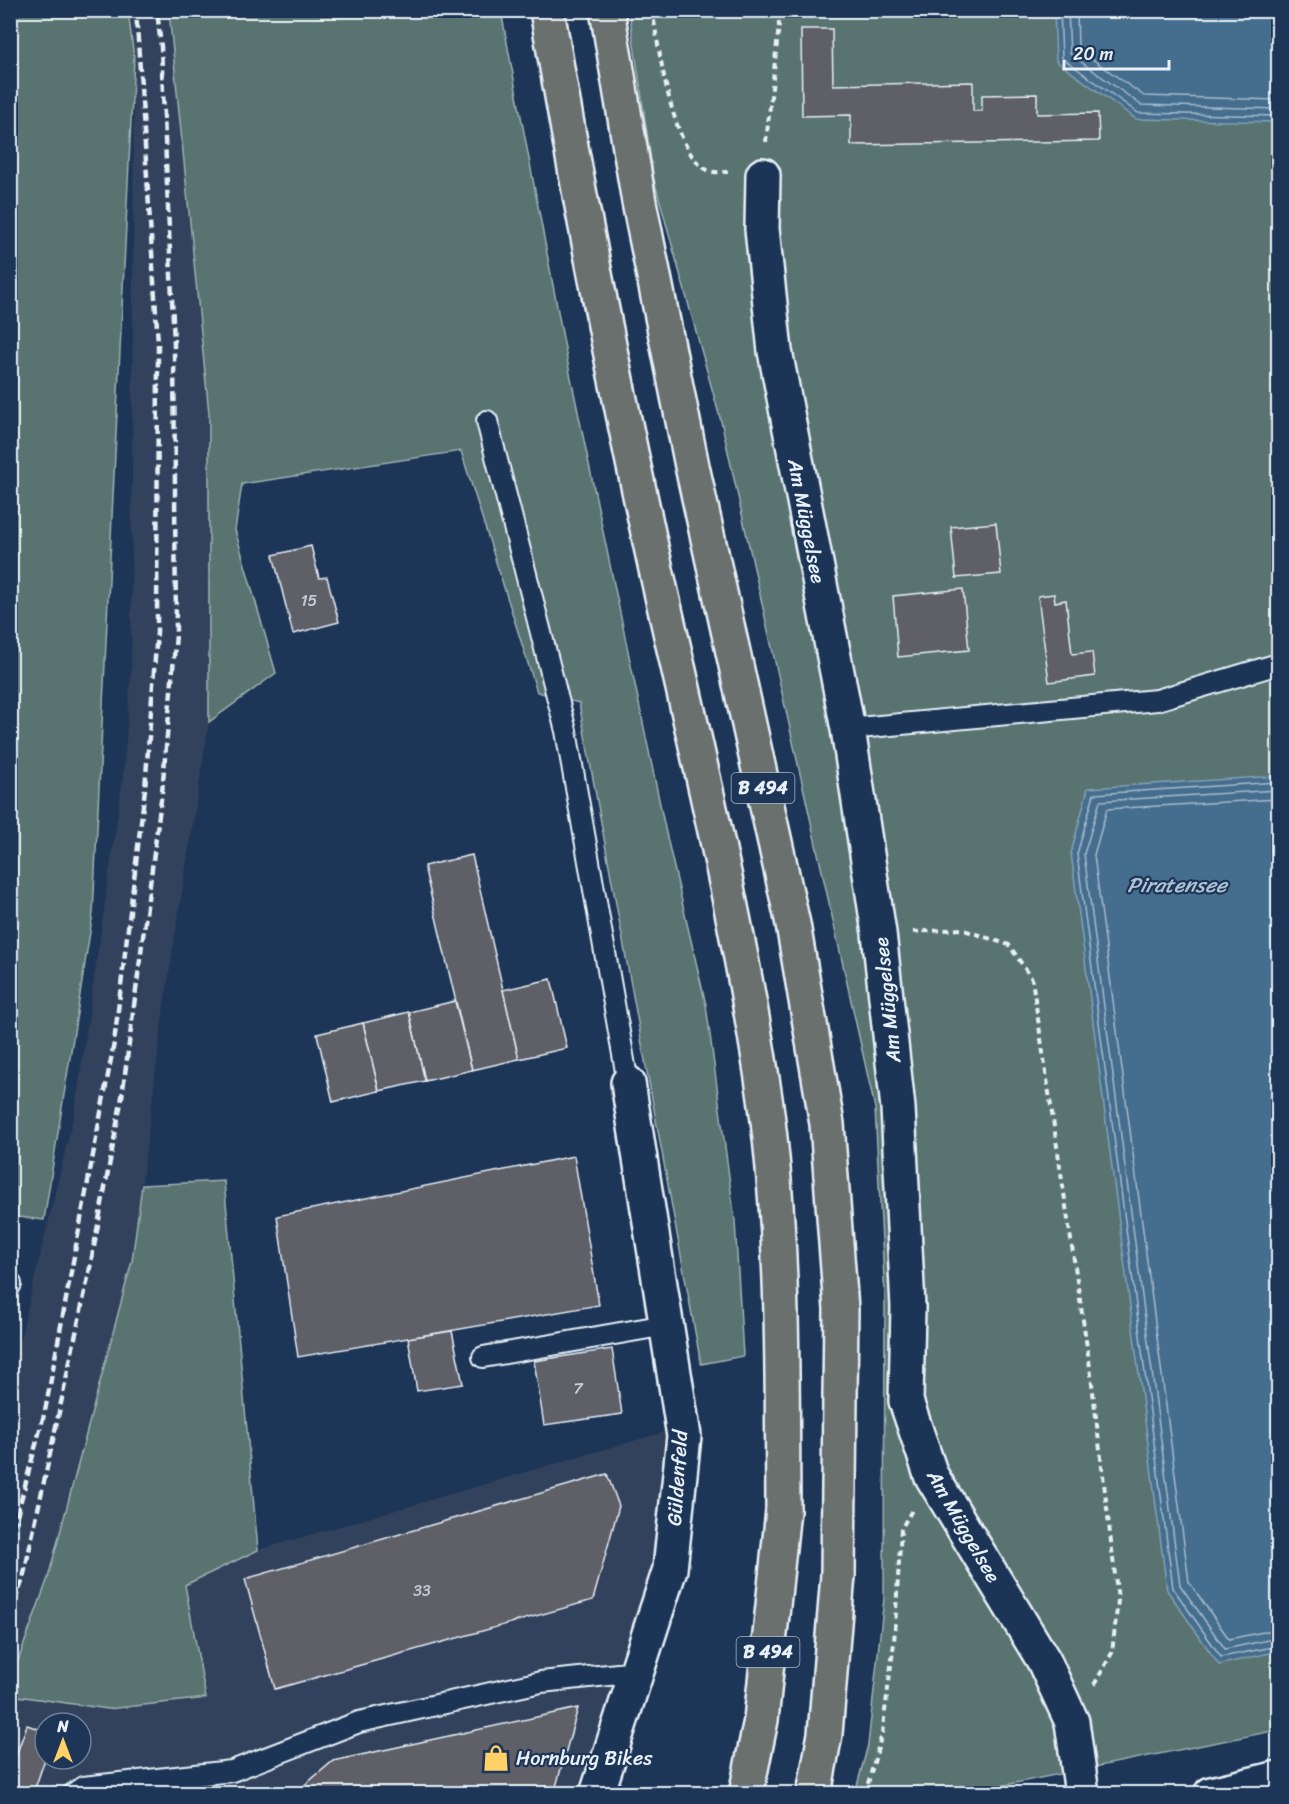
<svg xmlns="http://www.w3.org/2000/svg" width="1289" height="1804" viewBox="0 0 1289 1804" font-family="Sriracha,sans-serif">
	<rect width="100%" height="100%" fill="#1d3557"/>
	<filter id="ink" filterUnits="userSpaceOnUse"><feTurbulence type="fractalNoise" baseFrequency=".0167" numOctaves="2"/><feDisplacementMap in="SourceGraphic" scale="12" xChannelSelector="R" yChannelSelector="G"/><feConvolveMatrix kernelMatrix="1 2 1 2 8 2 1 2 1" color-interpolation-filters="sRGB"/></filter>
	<g filter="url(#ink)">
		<!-- built -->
		<g fill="#30425c" fill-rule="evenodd">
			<polygon points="128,11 169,11 209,413 209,722 164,1006 132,1261 48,1578 11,1680 11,1377 75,1110 123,777 131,673 134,58"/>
			<path d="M664,1432l-8,118 -75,243 -570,1v-99l97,14 98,-11 -21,-113 73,-35zM45,1723h36v36h-36z"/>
		</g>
		<!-- green -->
		<g fill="#587370" stroke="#a0b2b4" stroke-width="1.5">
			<polygon points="11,10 128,11 134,58 93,913 44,1220 10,1216"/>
			<polygon points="169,11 501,11 567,359 666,833 706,1005 735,1221 743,1356 701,1364 579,703 537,692 461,451 242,484 235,530 276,673 209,722 209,413"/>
			<polygon points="629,11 1278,11 1278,1730 965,1793 855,1793 868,1745 884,1598 885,1298 875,1108 722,425 654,180"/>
			<polygon points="224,1181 258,1550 185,1585 206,1698 108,1709 11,1695 11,1680 48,1578 132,1261 142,1185"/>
		</g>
		<!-- water -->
		<g fill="#456d8d" stroke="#86a2b8" stroke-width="1.5">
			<polygon points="1054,11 1278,11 1278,122 1136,119 1056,61"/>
			<polygon points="1278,776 1278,1651 1219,1665 1167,1590 1071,853 1088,788"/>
		</g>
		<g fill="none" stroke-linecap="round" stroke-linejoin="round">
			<!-- shore -->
			<g stroke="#a7bccd" stroke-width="1.5">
				<polyline points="1060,10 1062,58 1138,113 1278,116"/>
				<polyline points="1068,10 1070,54 1141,105 1278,109"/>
				<polyline points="1077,10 1078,49 1144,96 1278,100"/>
				<polyline points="1278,782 1094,794 1077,854 1173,1588 1221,1657 1278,1646"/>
				<polyline points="1278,790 1100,801 1084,854 1180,1585 1225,1649 1278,1638"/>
				<polyline points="1278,799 1107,809 1094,855 1189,1582 1229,1639 1278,1629"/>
			</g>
		</g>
		<!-- building -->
		<g fill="#5e5f68" stroke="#e8f1f8" stroke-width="1.5">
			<polygon points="801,29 832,29 833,85 973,82 973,111 982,111 982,95 1037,94 1037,114 1098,113 1099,141 851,145 851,115 802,116"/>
			<polygon points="996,523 1001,574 956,578 951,527"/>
			<polygon points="311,546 319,578 327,577 339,622 293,634 273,555"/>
			<polygon points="963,589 969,650 898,657 893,596"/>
			<polygon points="1054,594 1055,602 1066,600 1072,654 1092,652 1095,676 1049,682 1038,596"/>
			<polygon points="472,855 519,1059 472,1070 424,866"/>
			<polygon points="551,979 567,1048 519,1059 503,990"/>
			<polygon points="455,1001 472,1070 425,1081 409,1012"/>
			<polygon points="409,1012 425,1081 379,1091 363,1023"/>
			<polygon points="363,1023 379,1091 333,1102 317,1034"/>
			<polygon points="574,1156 599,1305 298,1357 277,1216"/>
			<polygon points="452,1331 463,1384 417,1391 408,1338"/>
			<polygon points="612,1349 622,1414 544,1425 534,1361"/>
			<polygon points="607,1474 619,1506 593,1600 275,1689 245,1579"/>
			<polygon points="578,1708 554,1794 294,1794 333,1761"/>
			<polygon points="27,1725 45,1731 45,1759 33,1794 10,1794 10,1772"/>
		</g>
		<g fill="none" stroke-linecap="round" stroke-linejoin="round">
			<defs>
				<g id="service">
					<polyline points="487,421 566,731 628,1083"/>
					<polyline points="848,729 1157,700 1278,664"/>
					<polyline points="10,1286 11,1284"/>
					<polyline points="483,1357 666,1325"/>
					<polyline points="73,1794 83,1787 232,1771 359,1722 541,1682 637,1672"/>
				</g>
				<g id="minor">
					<polyline points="763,175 762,229 775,351 848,729 879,933 898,1108 908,1307 906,1401 931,1475 1044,1661 1072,1722 1082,1794"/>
					<polyline points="597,1794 670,1569 684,1436 628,1083"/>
					<polyline points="1211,1794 1278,1778"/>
				</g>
				<g id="primary">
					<polyline points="746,1794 761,1720 783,1510"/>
					<polyline points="814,1794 825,1734 838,1575"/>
				</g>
				<g id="trunk">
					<path d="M547,10c32,189 69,377 110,564 39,174 82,347 108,524 19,136 17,275 18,412"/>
					<polyline points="607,10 639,202 692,466 793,924 827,1124 841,1309 838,1575"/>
				</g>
			</defs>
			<!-- service casing -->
			<use href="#service" stroke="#e8f1f8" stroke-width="24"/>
			<!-- minor casing -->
			<use href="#minor" stroke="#e8f1f8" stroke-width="38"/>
			<!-- primary casing -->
			<use href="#primary" stroke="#e8f1f8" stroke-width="38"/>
			<!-- trunk casing -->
			<use href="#trunk" stroke="#e8f1f8" stroke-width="38"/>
			<!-- path -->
			<g stroke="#e8f1f8" stroke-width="4" stroke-dasharray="6 4.5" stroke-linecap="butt">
				<path d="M652,10c7,36 20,148 58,161 5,2 13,1 18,1"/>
				<polyline points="766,142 779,25 778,10"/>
				<polyline points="913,932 961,929 1009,945 1032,979 1090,1367 1118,1600 1112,1653 1094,1685"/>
				<polyline points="865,1794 882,1734 894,1643 901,1529 912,1510"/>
			</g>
			<!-- service -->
			<use href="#service" stroke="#1d3557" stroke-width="20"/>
			<!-- minor -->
			<use href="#minor" stroke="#1d3557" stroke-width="33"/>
			<!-- primary -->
			<use href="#primary" stroke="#6b706d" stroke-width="33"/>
			<!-- trunk -->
			<use href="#trunk" stroke="#6b706d" stroke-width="33"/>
			<!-- rail -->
			<g stroke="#e8f1f8" stroke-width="4.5" stroke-dasharray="9 4.5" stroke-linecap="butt">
				<polyline points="10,1541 45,1411 114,1043 145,789 157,632 158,343 136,10"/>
				<polyline points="10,1615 23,1579 89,1273 122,1097 162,792 176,635 174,344 161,47 157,10"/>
			</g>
		</g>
	</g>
	<!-- icons -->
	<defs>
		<symbol id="shop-bare" viewBox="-9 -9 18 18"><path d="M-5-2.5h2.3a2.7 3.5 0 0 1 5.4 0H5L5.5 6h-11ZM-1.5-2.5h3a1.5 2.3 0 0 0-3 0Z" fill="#ffd166" stroke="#1d3557" stroke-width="2.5" paint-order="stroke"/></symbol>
	</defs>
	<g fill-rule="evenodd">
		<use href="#shop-bare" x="477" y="1739" width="38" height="38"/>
	</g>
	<g text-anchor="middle" stroke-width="4.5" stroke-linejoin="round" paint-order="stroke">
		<!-- number labels -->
		<g font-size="16" fill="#c6ccd4">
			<text x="309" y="606">15</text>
			<text x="578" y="1394">7</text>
			<text x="422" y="1596">33</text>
		</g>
		<!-- shield labels -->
		<g fill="#1d3557" stroke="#abb9c8" stroke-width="1.5">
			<rect x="731.5" y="773" width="63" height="30" rx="4.5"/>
			<rect x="736.5" y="1637" width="63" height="30" rx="4.5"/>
		</g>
		<g font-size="18" font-weight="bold" fill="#e8f1f8">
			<text x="763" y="794">B 494</text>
			<text x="768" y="1658">B 494</text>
		</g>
		<!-- street labels -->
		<g font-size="20" fill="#e8f1f8" stroke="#1d3557">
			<text transform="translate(807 521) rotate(79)" y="7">Am Müggelsee</text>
			<text transform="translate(887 1000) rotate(-96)" y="7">Am Müggelsee</text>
			<text transform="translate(677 1478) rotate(-86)" y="7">Güldenfeld</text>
			<text transform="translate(964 1526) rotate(60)" y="7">Am Müggelsee</text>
		</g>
		<!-- poi labels -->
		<g font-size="20" fill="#e8f1f8" stroke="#1d3557" text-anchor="start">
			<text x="516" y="1765">Hornburg Bikes</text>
		</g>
		<!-- water labels -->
		<g font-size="21" font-style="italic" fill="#afc3d3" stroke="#1d3557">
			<text x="1177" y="892">Piratensee</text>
		</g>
	</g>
	<!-- margin -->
	<rect width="1289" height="1804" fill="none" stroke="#1d3557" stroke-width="36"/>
	<rect x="18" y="18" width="1253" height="1768" fill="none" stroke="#e8f1f8" stroke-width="2" filter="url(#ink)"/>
	<!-- north arrow -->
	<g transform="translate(63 1741)"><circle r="28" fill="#1d3557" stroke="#6e8097" stroke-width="1.5"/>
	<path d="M0-4.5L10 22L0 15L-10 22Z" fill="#ffd166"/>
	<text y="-9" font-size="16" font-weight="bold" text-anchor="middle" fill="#e8f1f8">N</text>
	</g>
	<!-- scale -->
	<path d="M1064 60v9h105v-9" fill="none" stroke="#e8f1f8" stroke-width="3"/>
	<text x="1073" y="60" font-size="18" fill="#e8f1f8" stroke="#1d3557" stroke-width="4.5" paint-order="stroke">20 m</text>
</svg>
